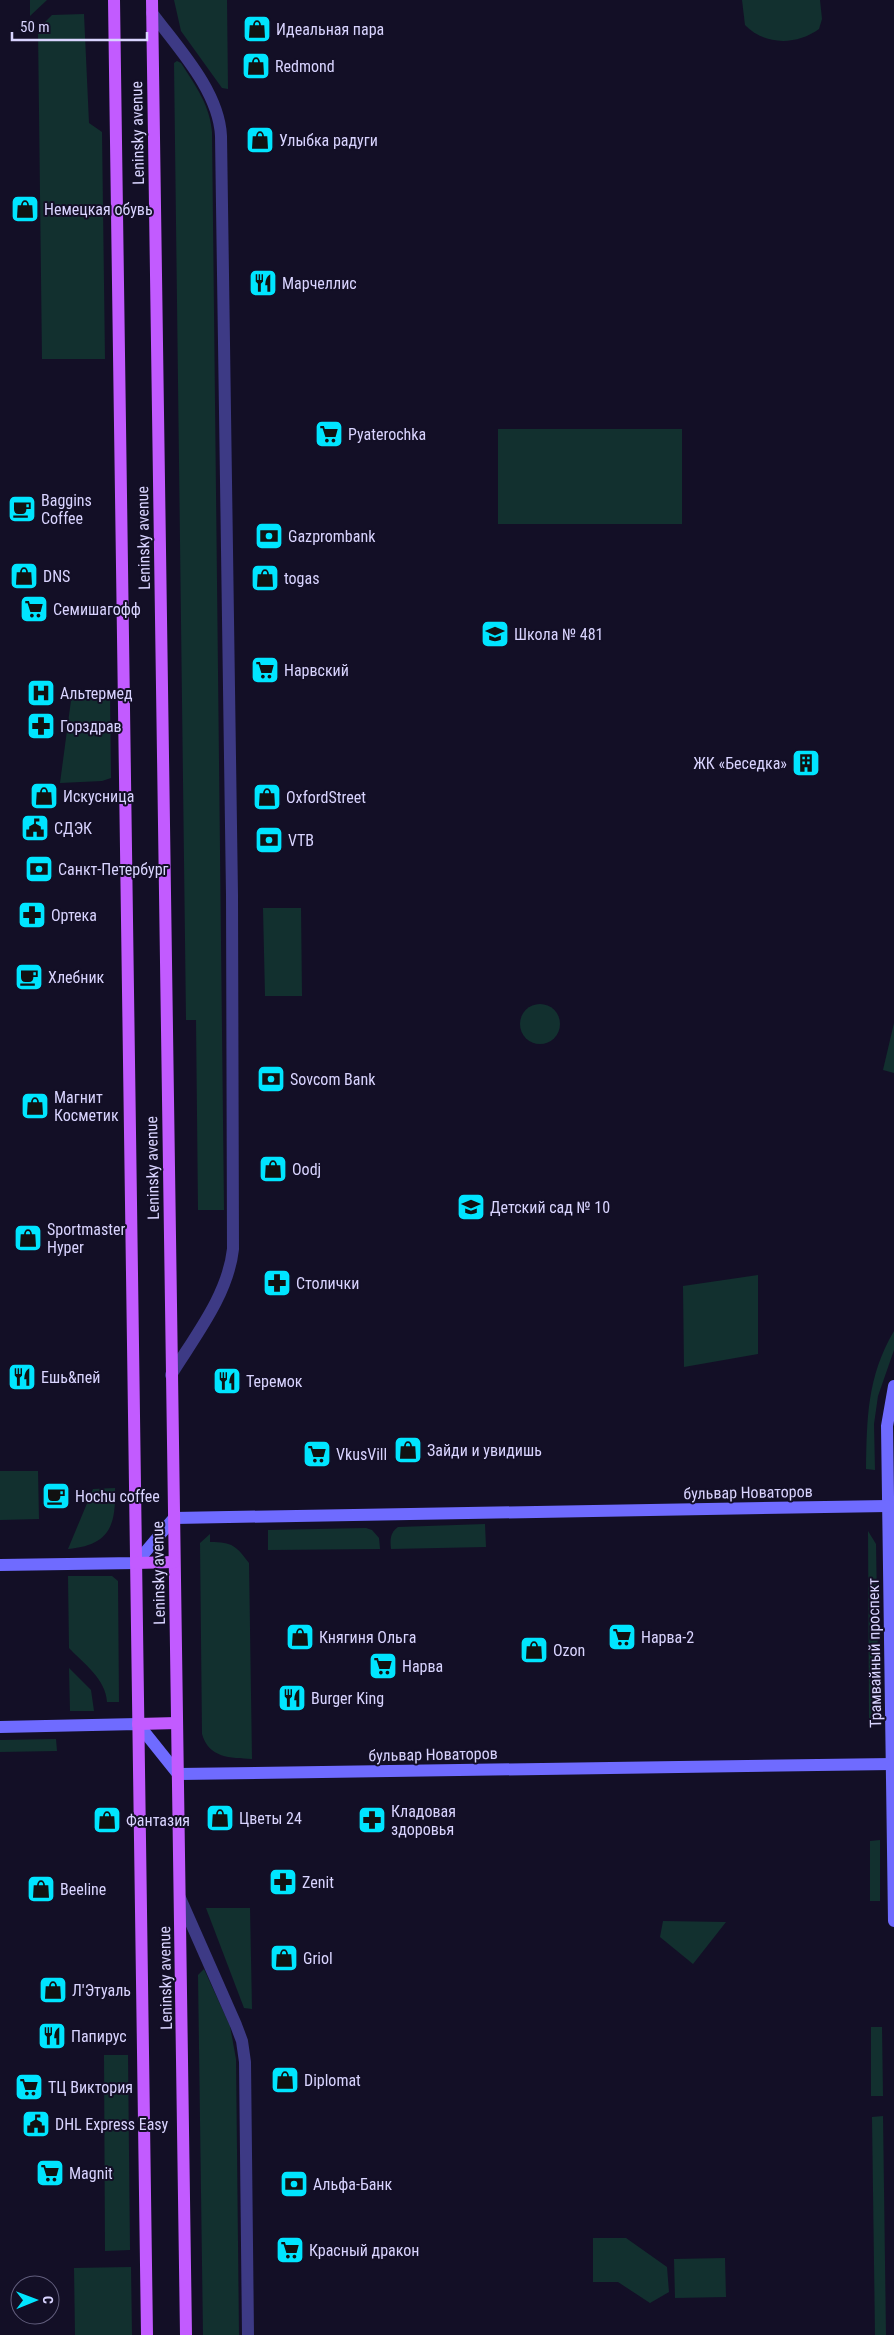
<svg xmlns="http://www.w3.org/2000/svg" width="894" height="2335" viewBox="0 0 894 2335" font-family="'Roboto Condensed',sans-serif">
	<rect width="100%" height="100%" fill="#130f26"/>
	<!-- green -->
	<g fill="#12302f">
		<polygon points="30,0 47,0 30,16"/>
		<polygon points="174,0 227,0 228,89 222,88 181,31"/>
		<path d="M742,0h78l2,19 -3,10c-22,16 -54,17 -74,-4z"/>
		<polygon points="84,14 89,123 102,132 105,359 42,359 38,29 52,15"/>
		<path d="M177,61l4,2c14,22 29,42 31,69l12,1078h-26l-2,-190h-10l-12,-957z"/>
		<rect x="498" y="429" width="184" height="95"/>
		<polygon points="110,692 111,778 102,781 60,783 72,693"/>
		<polygon points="263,908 301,908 302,996 265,996"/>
		<circle cx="540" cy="1024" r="20"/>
		<polygon points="894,1023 894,1073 883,1070"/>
		<polygon points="758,1275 758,1354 684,1367 683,1286"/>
		<path d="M894,1331v19l-16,46 -4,28 1,46 -9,-1c1,-51 1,-92 28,-138z"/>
		<polygon points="0,1471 38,1471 39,1519 0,1520"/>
		<path d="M115,1488c1,39 -6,57 -47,61l25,-60z"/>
		<path d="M485,1524l1,23 -95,2c-1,-10 -1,-16 7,-22z"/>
		<polygon points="366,1528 372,1530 379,1538 380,1549 268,1550 268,1530"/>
		<polygon points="868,1531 876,1544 879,1721 869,1721"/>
		<path d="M210,1534v8c23,0 26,4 39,21l3,196c-22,-1 -43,-1 -50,-25l-2,-191z"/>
		<path d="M68,1576h44l6,5 1,121h-12c-1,-23 -24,-39 -38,-54z"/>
		<polygon points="69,1668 91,1690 94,1711 70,1711"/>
		<polygon points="56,1739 57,1751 0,1752 0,1740"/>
		<polygon points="880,1840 880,1901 870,1901 870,1841"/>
		<polygon points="206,1908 250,1908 252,2009 244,2008"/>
		<polygon points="663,1921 726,1922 693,1964 660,1937"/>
		<polygon points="204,1969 230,2026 236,2059 239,2335 203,2335 198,1975"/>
		<polygon points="871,2027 882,2027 883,2096 871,2096"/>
		<polygon points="104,2055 128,2055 130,2250 105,2251"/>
		<polygon points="883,2116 886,2335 875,2335 872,2117"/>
		<polygon points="593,2238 626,2238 667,2267 669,2292 650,2303 618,2282 593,2282"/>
		<polygon points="725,2258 726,2297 675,2298 674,2259"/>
		<polygon points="131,2267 132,2335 75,2335 74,2268"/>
	</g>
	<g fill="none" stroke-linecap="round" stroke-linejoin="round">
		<!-- street -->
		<g stroke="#3d3a85" stroke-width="12">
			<path d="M152,13c26,35 67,78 69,123l11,759 1,354c-5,46 -38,87 -62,126"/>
			<polyline points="180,1898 236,2025 242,2041 245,2062 248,2335"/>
		</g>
		<!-- secondary -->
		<g stroke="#6f6bff" stroke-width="12">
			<polyline points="894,1386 887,1426 894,1921"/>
			<polyline points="0,1565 136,1563 174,1518 888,1506"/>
			<polyline points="0,1727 138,1724 178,1774 892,1764"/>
		</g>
		<!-- primary -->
		<g stroke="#c25bff" stroke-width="12">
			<polyline points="114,0 147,2335"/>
			<polyline points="152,0 186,2335"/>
			<polyline points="136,1563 174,1562"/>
			<polyline points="138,1724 177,1723"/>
		</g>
	</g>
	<!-- icons -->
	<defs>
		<symbol id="shop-square" viewBox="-11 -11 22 22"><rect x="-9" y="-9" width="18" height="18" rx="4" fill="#00e5ff" stroke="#130f26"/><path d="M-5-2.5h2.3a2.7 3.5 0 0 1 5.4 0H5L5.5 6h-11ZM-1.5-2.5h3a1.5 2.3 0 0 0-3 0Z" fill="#111"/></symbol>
		<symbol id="restaurant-square" viewBox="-11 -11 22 22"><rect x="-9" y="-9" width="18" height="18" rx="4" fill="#00e5ff" stroke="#130f26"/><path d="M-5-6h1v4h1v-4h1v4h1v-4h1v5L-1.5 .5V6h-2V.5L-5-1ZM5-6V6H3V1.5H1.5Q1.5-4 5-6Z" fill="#111"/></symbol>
		<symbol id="supermarket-square" viewBox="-11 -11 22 22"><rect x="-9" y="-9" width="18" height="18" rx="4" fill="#00e5ff" stroke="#130f26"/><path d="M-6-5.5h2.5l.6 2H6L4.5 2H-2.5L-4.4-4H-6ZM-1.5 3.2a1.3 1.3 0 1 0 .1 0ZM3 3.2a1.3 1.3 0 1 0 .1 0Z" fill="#111"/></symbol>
		<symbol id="cafe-square" viewBox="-11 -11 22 22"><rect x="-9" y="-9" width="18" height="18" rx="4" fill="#00e5ff" stroke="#130f26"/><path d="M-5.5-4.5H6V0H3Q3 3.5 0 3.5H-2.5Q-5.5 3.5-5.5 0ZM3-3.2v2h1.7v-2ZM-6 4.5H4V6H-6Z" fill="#111"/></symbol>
		<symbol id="bank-square" viewBox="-11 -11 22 22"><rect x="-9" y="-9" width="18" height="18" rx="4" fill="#00e5ff" stroke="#130f26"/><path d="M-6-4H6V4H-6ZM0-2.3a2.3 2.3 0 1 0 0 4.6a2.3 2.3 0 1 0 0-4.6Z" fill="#111"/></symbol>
		<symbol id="school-square" viewBox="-11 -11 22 22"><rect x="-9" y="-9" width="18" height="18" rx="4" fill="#00e5ff" stroke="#130f26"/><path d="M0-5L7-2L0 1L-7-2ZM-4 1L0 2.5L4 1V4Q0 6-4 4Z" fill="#111"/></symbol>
		<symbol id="hospital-square" viewBox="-11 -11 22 22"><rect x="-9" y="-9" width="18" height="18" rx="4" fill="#00e5ff" stroke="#130f26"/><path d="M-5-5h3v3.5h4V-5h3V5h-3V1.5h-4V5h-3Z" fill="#111"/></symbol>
		<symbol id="pharmacy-square" viewBox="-11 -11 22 22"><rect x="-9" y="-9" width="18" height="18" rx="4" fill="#00e5ff" stroke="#130f26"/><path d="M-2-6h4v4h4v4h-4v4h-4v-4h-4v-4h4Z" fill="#111"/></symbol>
		<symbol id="building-square" viewBox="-11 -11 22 22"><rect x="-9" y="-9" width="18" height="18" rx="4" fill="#00e5ff" stroke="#130f26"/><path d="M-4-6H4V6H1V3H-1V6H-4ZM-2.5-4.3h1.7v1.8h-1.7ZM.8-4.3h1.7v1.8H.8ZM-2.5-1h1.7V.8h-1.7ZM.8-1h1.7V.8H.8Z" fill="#111"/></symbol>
		<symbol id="civic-square" viewBox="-11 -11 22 22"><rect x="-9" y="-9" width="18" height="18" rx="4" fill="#00e5ff" stroke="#130f26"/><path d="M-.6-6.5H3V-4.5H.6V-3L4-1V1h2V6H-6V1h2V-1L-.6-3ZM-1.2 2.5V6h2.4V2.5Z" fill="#111"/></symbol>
	</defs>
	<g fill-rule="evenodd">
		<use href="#shop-square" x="241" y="13" width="32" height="32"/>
		<use href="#shop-square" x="240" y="50" width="32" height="32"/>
		<use href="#shop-square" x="244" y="124" width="32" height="32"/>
		<use href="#shop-square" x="9" y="193" width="32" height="32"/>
		<use href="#restaurant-square" x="247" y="267" width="32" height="32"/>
		<use href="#supermarket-square" x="313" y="418" width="32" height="32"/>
		<use href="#cafe-square" x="6" y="493" width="32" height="32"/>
		<use href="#bank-square" x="253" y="520" width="32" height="32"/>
		<use href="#shop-square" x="8" y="560" width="32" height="32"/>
		<use href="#shop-square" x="249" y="562" width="32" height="32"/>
		<use href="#supermarket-square" x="18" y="593" width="32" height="32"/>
		<use href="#school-square" x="479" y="618" width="32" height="32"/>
		<use href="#supermarket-square" x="249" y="654" width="32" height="32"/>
		<use href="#hospital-square" x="25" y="677" width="32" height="32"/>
		<use href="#pharmacy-square" x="25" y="710" width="32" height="32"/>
		<use href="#building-square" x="790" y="747" width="32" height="32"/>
		<use href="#shop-square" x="28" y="780" width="32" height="32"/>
		<use href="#shop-square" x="251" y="781" width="32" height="32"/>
		<use href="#civic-square" x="19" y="812" width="32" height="32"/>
		<use href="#bank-square" x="253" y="824" width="32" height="32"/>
		<use href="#bank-square" x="23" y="853" width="32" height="32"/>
		<use href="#pharmacy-square" x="16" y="899" width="32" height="32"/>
		<use href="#cafe-square" x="13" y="961" width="32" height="32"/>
		<use href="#bank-square" x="255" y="1063" width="32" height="32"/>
		<use href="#shop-square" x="19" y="1090" width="32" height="32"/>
		<use href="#shop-square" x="257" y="1153" width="32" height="32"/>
		<use href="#school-square" x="455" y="1191" width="32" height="32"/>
		<use href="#shop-square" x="12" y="1222" width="32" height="32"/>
		<use href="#pharmacy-square" x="261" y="1267" width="32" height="32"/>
		<use href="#restaurant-square" x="6" y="1361" width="32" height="32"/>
		<use href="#restaurant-square" x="211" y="1365" width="32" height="32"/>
		<use href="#shop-square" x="392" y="1434" width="32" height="32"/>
		<use href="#supermarket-square" x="301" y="1438" width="32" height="32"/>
		<use href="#cafe-square" x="40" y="1480" width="32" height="32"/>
		<use href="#shop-square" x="284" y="1621" width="32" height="32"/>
		<use href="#supermarket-square" x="606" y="1621" width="32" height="32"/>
		<use href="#shop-square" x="518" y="1634" width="32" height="32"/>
		<use href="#supermarket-square" x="367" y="1650" width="32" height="32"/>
		<use href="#restaurant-square" x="276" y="1682" width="32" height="32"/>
		<use href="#shop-square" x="204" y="1802" width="32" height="32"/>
		<use href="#shop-square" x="91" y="1804" width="32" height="32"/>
		<use href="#pharmacy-square" x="356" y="1804" width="32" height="32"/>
		<use href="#pharmacy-square" x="267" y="1866" width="32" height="32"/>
		<use href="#shop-square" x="25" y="1873" width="32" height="32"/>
		<use href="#shop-square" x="268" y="1942" width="32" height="32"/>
		<use href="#shop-square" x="37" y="1974" width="32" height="32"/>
		<use href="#restaurant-square" x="36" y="2020" width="32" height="32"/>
		<use href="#shop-square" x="269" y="2064" width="32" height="32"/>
		<use href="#supermarket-square" x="13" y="2071" width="32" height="32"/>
		<use href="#civic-square" x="20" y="2108" width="32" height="32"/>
		<use href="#supermarket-square" x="34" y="2157" width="32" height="32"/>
		<use href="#bank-square" x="278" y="2168" width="32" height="32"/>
		<use href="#supermarket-square" x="274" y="2234" width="32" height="32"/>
	</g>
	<g text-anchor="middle" stroke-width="4" stroke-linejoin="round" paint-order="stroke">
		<!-- poi labels -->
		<g font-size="16" fill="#d9d4ff" stroke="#130f26" text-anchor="start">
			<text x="276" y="35">Идеальная пара</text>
			<text x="275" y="72">Redmond</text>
			<text x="279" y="146">Улыбка радуги</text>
			<text x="44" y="215">Немецкая обувь</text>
			<text x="282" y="289">Марчеллис</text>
			<text x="348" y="440">Pyaterochka</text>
			<text x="41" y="506">Baggins<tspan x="41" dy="18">Coffee</tspan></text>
			<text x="288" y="542">Gazprombank</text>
			<text x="43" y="582">DNS</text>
			<text x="284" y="584">togas</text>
			<text x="53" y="615">Семишагофф</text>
			<text x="514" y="640">Школа № 481</text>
			<text x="284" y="676">Нарвский</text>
			<text x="60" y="699">Альтермед</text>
			<text x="60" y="732">Горздрав</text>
			<text x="787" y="769" text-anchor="end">ЖК «Беседка»</text>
			<text x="63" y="802">Искусница</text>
			<text x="286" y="803">OxfordStreet</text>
			<text x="54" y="834">СДЭК</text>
			<text x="288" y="846">VTB</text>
			<text x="58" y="875">Санкт-Петербург</text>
			<text x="51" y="921">Ортека</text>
			<text x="48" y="983">Хлебник</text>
			<text x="290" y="1085">Sovcom Bank</text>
			<text x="54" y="1103">Магнит<tspan x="54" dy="18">Косметик</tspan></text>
			<text x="292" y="1175">Oodj</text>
			<text x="490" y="1213">Детский сад № 10</text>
			<text x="47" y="1235">Sportmaster<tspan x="47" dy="18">Hyper</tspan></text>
			<text x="296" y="1289">Столички</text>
			<text x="41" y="1383">Ешь&amp;пей</text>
			<text x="246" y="1387">Теремок</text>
			<text x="427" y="1456">Зайди и увидишь</text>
			<text x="336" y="1460">VkusVill</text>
			<text x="75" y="1502">Hochu coffee</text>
			<text x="319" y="1643">Княгиня Ольга</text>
			<text x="641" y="1643">Нарва-2</text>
			<text x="553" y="1656">Ozon</text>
			<text x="402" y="1672">Нарва</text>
			<text x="311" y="1704">Burger King</text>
			<text x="391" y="1817">Кладовая<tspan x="391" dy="18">здоровья</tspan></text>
			<text x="239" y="1824">Цветы 24</text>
			<text x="126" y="1826">Фантазия</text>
			<text x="302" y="1888">Zenit</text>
			<text x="60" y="1895">Beeline</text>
			<text x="303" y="1964">Griol</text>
			<text x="72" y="1996">Л'Этуаль</text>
			<text x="71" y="2042">Папирус</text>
			<text x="304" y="2086">Diplomat</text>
			<text x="48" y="2093">ТЦ Виктория</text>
			<text x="55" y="2130">DHL Express Easy</text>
			<text x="69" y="2179">Magnit</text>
			<text x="313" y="2190">Альфа-Банк</text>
			<text x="309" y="2256">Красный дракон</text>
		</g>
		<!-- street labels -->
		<g font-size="16" fill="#d9d4ff" stroke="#130f26">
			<text transform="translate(137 133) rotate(-91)" y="6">Leninsky avenue</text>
			<text transform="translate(143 538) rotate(-91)" y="6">Leninsky avenue</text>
			<text transform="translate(152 1168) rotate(-91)" y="6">Leninsky avenue</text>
			<text transform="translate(748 1492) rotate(-1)" y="6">бульвар Новаторов</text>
			<text transform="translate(158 1573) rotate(-91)" y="6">Leninsky avenue</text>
			<text transform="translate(874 1653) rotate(-91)" y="6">Трамвайный проспект</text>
			<text transform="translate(433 1754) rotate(-1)" y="6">бульвар Новаторов</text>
			<text transform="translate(165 1978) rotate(-91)" y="6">Leninsky avenue</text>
		</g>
	</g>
	<!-- north arrow -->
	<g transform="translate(35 2300) rotate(89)"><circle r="24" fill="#130f26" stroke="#625e7d"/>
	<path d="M0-4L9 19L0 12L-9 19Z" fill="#00e5ff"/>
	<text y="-8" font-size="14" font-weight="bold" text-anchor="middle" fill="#d9d4ff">С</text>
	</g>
	<!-- scale -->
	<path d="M12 32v8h135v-8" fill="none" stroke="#d9d4ff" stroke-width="2.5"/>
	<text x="20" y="32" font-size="15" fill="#d9d4ff" stroke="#130f26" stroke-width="4" paint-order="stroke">50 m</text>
</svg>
